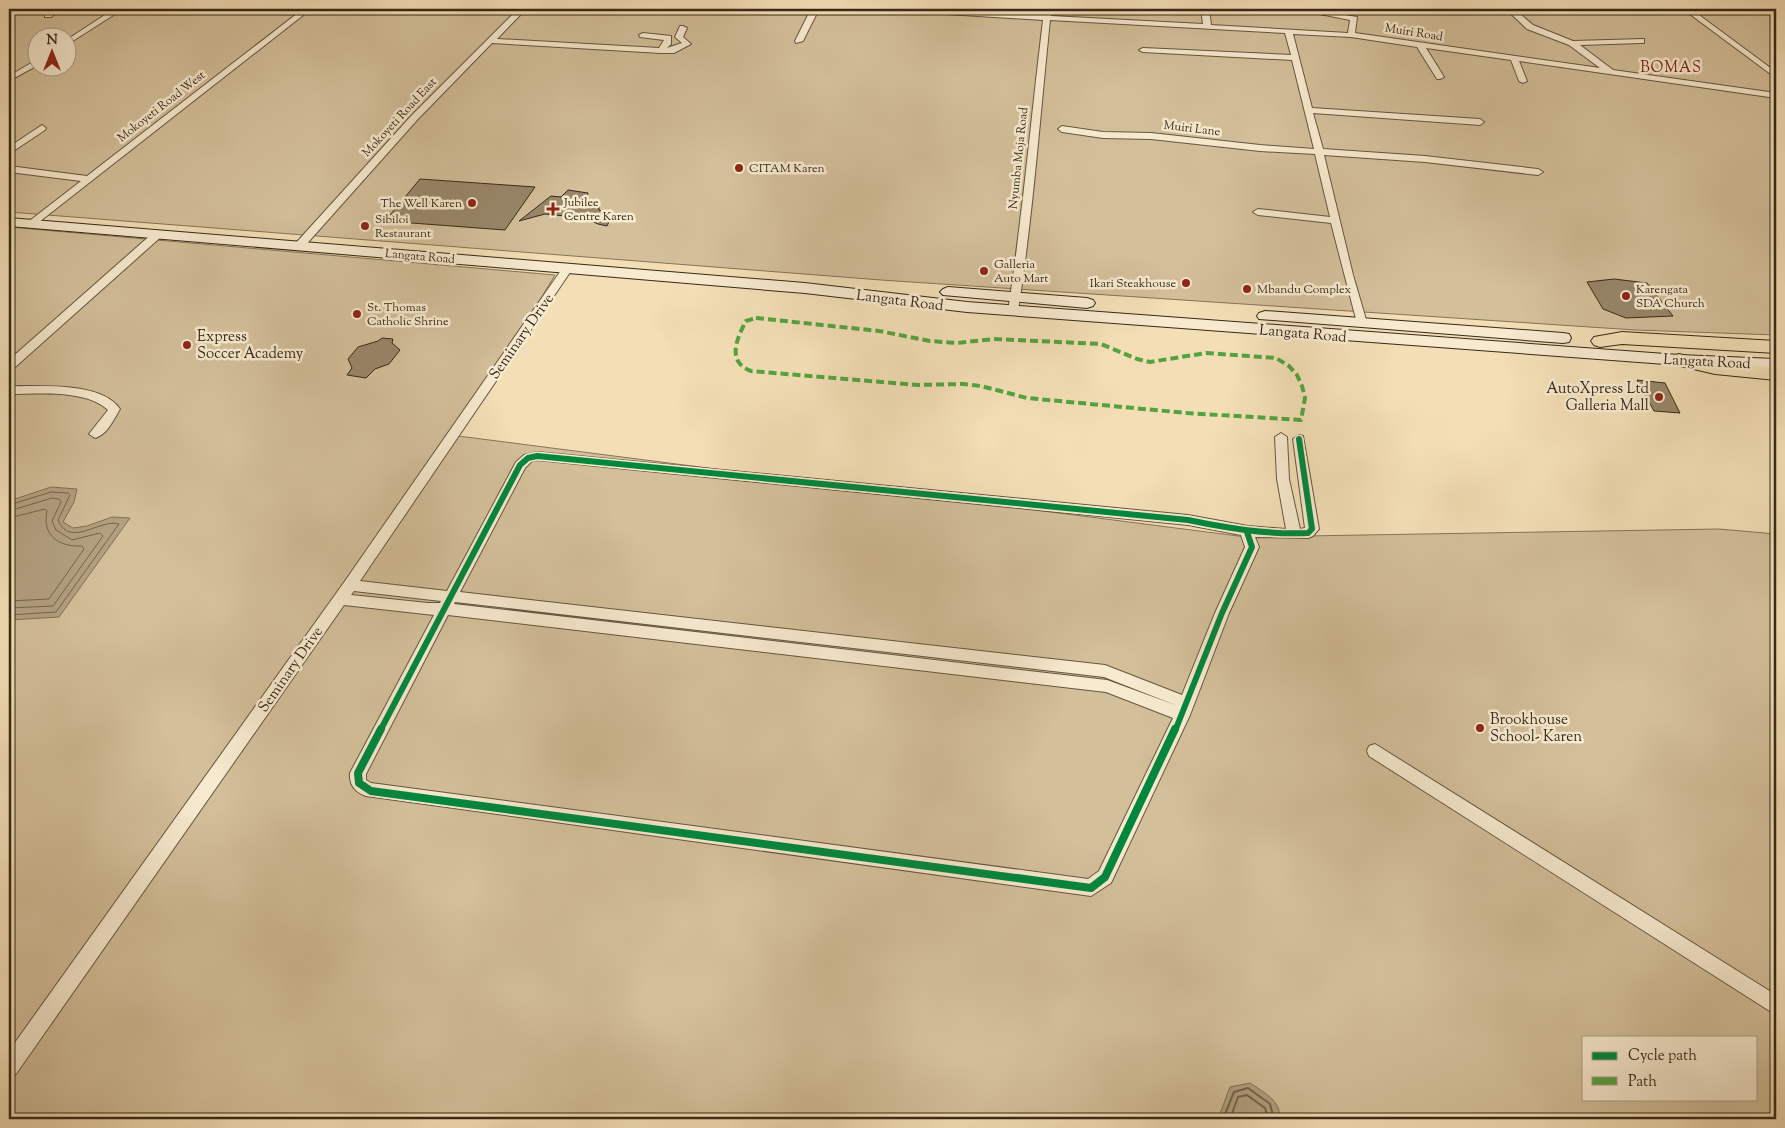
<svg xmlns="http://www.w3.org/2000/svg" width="1785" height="1128" viewBox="0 0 1785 1128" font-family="'Sorts Mill Goudy',serif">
	<rect width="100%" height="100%" fill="#f3deb5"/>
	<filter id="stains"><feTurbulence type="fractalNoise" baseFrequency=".004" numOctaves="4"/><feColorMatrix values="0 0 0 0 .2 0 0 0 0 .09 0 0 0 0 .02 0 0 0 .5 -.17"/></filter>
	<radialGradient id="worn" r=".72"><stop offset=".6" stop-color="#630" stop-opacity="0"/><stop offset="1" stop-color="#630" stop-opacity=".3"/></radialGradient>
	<!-- green -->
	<g fill="#d3bf9a" stroke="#84745a" fill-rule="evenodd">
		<path d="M9,9h1767v326l-141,-5 -754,-50 -872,-68zM38,38h30v30h-30z"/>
		<path d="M9,227l546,48 -97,161 788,101 473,-8 57,5v585h-1767zM1584,1037h172v62h-172z"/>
	</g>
	<!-- water -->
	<g fill="#b2a080" stroke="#807057">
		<polygon points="51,487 77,489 74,502 63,522 73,528 87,526 112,517 130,518 59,617 9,620 9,501"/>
		<path d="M1250,1083c12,8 33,19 29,36h-61l12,-32z"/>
	</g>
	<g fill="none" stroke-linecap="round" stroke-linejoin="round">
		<!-- shore-far1 -->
		<g stroke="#74644c" stroke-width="1">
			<path d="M9,505l42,-13 17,1 2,2 -12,25c12,29 42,-2 61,4l-63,88 -47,3"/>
			<polyline points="9,511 52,498 59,499 61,502 52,521 56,530 72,540 100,533 103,536 53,606 9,608"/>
			<path d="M9,518l36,-9 2,2c-5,25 12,36 35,35l2,3 -35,50 -40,2"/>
		</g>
		<!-- shore -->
		<g stroke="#74644c" stroke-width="2">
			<polyline points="1223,1119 1234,1092 1248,1088 1270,1104 1274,1119"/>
			<polyline points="1230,1119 1238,1097 1247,1095 1265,1108 1268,1119"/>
		</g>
	</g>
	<!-- building -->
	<g fill="#98876a" stroke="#352919">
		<polygon points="420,179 535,187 505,230 385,221"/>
		<polygon points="568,190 588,193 587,199 599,201 599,210 612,215 607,226 598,224 585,218 545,214 519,221 551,196 561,197"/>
		<polygon points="1614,279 1647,283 1673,316 1626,318 1603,309 1587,282"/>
		<polygon points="382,338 393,339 392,343 400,350 389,364 375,369 366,378 347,375 352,368 348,359 358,347 378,341"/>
		<polygon points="1637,380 1665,383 1680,413 1654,411"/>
	</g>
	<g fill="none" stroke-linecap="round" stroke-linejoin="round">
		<defs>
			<g id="minor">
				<polygon points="53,9 62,9 51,17 45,17 45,13"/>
				<polygon points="114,9 123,9 68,44 68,39"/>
				<polygon points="303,9 311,9 34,226 28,226 28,222 81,181 9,172 9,166 87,176"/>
				<polygon points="518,9 526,9 497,39 659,48 664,40 640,37 639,35 643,33 671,36 671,44 667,48 682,43 675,37 680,26 683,26 687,28 683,37 691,44 674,53 661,53 492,43 418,119 303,248 295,248 295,244 412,115"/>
				<polygon points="811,9 819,9 803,41 796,43 795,41"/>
				<path d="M894,9h38l112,6v-6h8l-1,7 152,8 -2,-15h8l2,16 137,8 2,-13 -50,-10 10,-1 47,8 -2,16 245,35 -31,-23 -42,-16 -21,-20h8l19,16 40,16 71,-2v4h-3l-61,2 33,25 163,23v5l-257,-37 8,20 -4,2 -4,-2 -8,-21 -85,-12 18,29 -4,2h-3l-20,-32 -66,-10 -58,-3 19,74 168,11 4,3 -4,3 -167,-12 10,36 102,7 113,13 5,3 -5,3 -113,-13 -101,-7 29,120 14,48 -5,3 -5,-3 -26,-100 -73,-8 -5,-3 5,-3 72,8 -15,-63 -55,-3 -109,-12 -48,-1 -41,-6 -4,-3 4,-3 41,6 48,1 109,12 54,4 -22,-89 -149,-8 -4,-2 4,-2 148,7 -6,-22 -235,-13c-10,97 -17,194 -32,291l-5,3 -5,-3c15,-97 23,-194 35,-291l-145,-9z"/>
				<polygon points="1683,9 1691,9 1776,72 1776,78"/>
				<polygon points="38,59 38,65 9,81 9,76"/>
				<polygon points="42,125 46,128 45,130 9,154 9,147"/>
				<polygon points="158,231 162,232 162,236 13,369 9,370 9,360 154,232"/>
				<path d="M568,265l5,3 -213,313 87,10 69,-129 8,-7 13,-3 651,63 60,11 38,3 -9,-50 -2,-42 6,-4 6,4 2,42 11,50 5,-1 -12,-89 6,-4 4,1 16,93 -6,7 -5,2 -53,-1 4,10 -30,66 -39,102 -79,168 -20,13 -725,-100c-11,-4 -17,-11 -16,-23l84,-158 -90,-10 -328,469 -7,3v-26l336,-470 219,-315zM537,460l651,65 53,10 4,12 -30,66 -33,82 -77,-30 -645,-73 65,-124 7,-7zM354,591l87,10 -1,2h-12l-77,-8zM455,602l649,75 74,29 -71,-26 -653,-76zM448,615l658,77 67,26 -74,153 -11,8 -717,-96 -5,-3v-6z"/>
				<path d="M9,386c30,1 92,-5 111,23 -6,10 -13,26 -25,29l-6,-4 19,-24c-22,-21 -70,-16 -99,-16z"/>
				<polygon points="1375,744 1776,995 1776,1015 1369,756 1367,751 1369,746"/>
			</g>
			<g id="secondary">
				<polygon points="9,218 805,283 967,302 1679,355 1776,359 1776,369 1679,365 967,312 805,293 9,226"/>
				<polygon points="948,287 1087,298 1093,300 1095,303 1093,306 1087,308 943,295 940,292 943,289"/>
				<polygon points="1265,311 1563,333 1569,334 1571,338 1569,342 1563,343 1259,319 1257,316 1259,313"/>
			</g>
			<g id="primary">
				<polygon points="1622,332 1776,341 1776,353 1622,344 1600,347 1594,345 1591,341 1594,337"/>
				<polygon points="1679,354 1715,362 1776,368 1776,380 1715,374 1672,364 1670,360 1672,356"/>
			</g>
		</defs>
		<!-- minor casing -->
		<use href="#minor" stroke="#645640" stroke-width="2"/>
		<!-- secondary casing -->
		<use href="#secondary" stroke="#352919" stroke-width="2"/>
		<!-- primary casing -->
		<use href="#primary" stroke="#352919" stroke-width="2"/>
		<!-- minor -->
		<use href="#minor" fill="#f7eacf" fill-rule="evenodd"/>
		<!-- secondary -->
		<use href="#secondary" fill="#f7eacf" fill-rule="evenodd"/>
		<!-- primary -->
		<use href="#primary" fill="#f3deb5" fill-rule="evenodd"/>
		<!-- quiet -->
		<path stroke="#53a340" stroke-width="4" stroke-dasharray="8 4" stroke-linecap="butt" d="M756,318l123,13 51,10 27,2 37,-4 107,5 36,15 13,3 56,-9 70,5 13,8 8,9 5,11 3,12 -4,22 -114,-7 -160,-15 -46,-12 -18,-2 -45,1 -167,-14c-25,-9 -14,-33 -5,-50z"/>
		<defs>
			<g id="cycleway-far1">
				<path d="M380,731l140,-266 8,-7 9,-2 651,64c40,8 79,15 120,13l4,-4 -13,-90"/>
				<polyline points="1175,731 1222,613 1252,547 1247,532"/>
			</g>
			<polyline id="cycleway" points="381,729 358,773 359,783 371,791 1091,888 1105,877 1175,729"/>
		</defs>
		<!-- cycleway-far1 casing -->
		<use href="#cycleway-far1" stroke="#f7eacf" stroke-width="9"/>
		<!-- cycleway casing -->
		<use href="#cycleway" stroke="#f7eacf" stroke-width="11"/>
		<!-- cycleway-far1 -->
		<use href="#cycleway-far1" stroke="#00873e" stroke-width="6"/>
		<!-- cycleway -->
		<use href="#cycleway" stroke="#00873e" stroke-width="8"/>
	</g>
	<!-- markers -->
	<g fill="#8f2418" stroke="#f7eacf" stroke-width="2">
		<circle cx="739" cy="168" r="5"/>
		<circle cx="472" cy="203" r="5"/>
		<path d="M550.5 201.5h5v5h5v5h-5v5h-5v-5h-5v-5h5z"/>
		<circle cx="365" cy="226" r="5"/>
		<circle cx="984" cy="271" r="5"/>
		<circle cx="1186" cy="283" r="5"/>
		<circle cx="1247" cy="289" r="5"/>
		<circle cx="1626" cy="296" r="5"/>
		<circle cx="357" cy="314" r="5"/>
		<circle cx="187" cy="345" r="5"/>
		<circle cx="1659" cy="397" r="5"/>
		<circle cx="1480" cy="728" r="5"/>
	</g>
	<g text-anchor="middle" stroke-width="5" stroke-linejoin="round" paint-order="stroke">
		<!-- far-street labels -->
		<g font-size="12" fill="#352919" stroke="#f7eacf">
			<text transform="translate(1414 32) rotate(9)" y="4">Muiri Road</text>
			<text transform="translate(161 106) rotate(-38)" y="4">Mokoyeti Road West</text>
			<text transform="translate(399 117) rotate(-47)" y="4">Mokoyeti Road East</text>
			<text transform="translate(1192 128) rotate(7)" y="4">Muiri Lane</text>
			<text transform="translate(1018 158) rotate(-84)" y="4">Nyumba Moja Road</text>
			<text transform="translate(420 256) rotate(5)" y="4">Langata Road</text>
		</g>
		<!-- far-poi labels -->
		<g font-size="12" fill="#352919" stroke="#f7eacf" text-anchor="start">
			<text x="749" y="172">CITAM Karen</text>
			<text x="564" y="206">Jubilee<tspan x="564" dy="14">Centre Karen</tspan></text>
			<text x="462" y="207" text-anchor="end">The Well Karen</text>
			<text x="375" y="223">Sibiloi<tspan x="375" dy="14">Restaurant</tspan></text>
			<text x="994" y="268">Galleria<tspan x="994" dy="14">Auto Mart</tspan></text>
			<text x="1176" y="287" text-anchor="end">Ikari Steakhouse</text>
			<text x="1257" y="293">Mbandu Complex</text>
			<text x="1636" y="293">Karengata<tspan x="1636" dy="14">SDA Church</tspan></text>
			<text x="367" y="311">St. Thomas<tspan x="367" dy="14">Catholic Shrine</tspan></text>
		</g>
		<!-- far-quarter labels -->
		<g font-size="15" letter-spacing="1" fill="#7a1f14" stroke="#f7eacf">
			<text x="1671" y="72">BOMAS</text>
		</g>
		<!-- street labels -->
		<g font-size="15" fill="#352919" stroke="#f7eacf">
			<text transform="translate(900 300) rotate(7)" y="5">Langata Road</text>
			<text transform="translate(1303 333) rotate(5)" y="5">Langata Road</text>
			<text transform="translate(521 336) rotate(-55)" y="5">Seminary Drive</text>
			<text transform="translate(1707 361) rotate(3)" y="5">Langata Road</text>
			<text transform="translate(290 669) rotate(-55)" y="5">Seminary Drive</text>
		</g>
		<!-- poi labels -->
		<g font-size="15" fill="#352919" stroke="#f7eacf" text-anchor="start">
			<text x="197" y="341">Express<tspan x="197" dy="17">Soccer Academy</tspan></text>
			<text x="1649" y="393" text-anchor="end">AutoXpress Ltd<tspan x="1649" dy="17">Galleria Mall</tspan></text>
			<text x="1490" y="724">Brookhouse<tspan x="1490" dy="17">School- Karen</tspan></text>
		</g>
	</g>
	<!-- margin -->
	<rect width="1785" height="1128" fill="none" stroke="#f3deb5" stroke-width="30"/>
	<rect x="10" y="10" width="1765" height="1108" fill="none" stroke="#352919" stroke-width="2.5"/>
	<rect x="15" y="15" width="1755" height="1098" fill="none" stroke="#352919"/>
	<!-- legend -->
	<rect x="1582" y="1036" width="175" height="65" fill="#f7eacf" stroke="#a99d86"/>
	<rect x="1592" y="1052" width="25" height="8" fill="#00873e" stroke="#a99d86"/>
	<text x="1628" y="1060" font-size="15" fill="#352919">Cycle path</text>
	<rect x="1592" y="1077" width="25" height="8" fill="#53a340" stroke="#a99d86"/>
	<text x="1628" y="1086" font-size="15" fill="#352919">Path</text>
	<!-- north arrow -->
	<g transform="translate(52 52)"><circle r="24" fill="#f7eacf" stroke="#a99d86"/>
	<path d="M0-4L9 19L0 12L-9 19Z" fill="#8f2418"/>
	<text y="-8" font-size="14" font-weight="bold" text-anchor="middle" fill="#352919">N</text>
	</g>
	<rect width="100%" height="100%" filter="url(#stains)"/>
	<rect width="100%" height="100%" fill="url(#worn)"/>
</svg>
